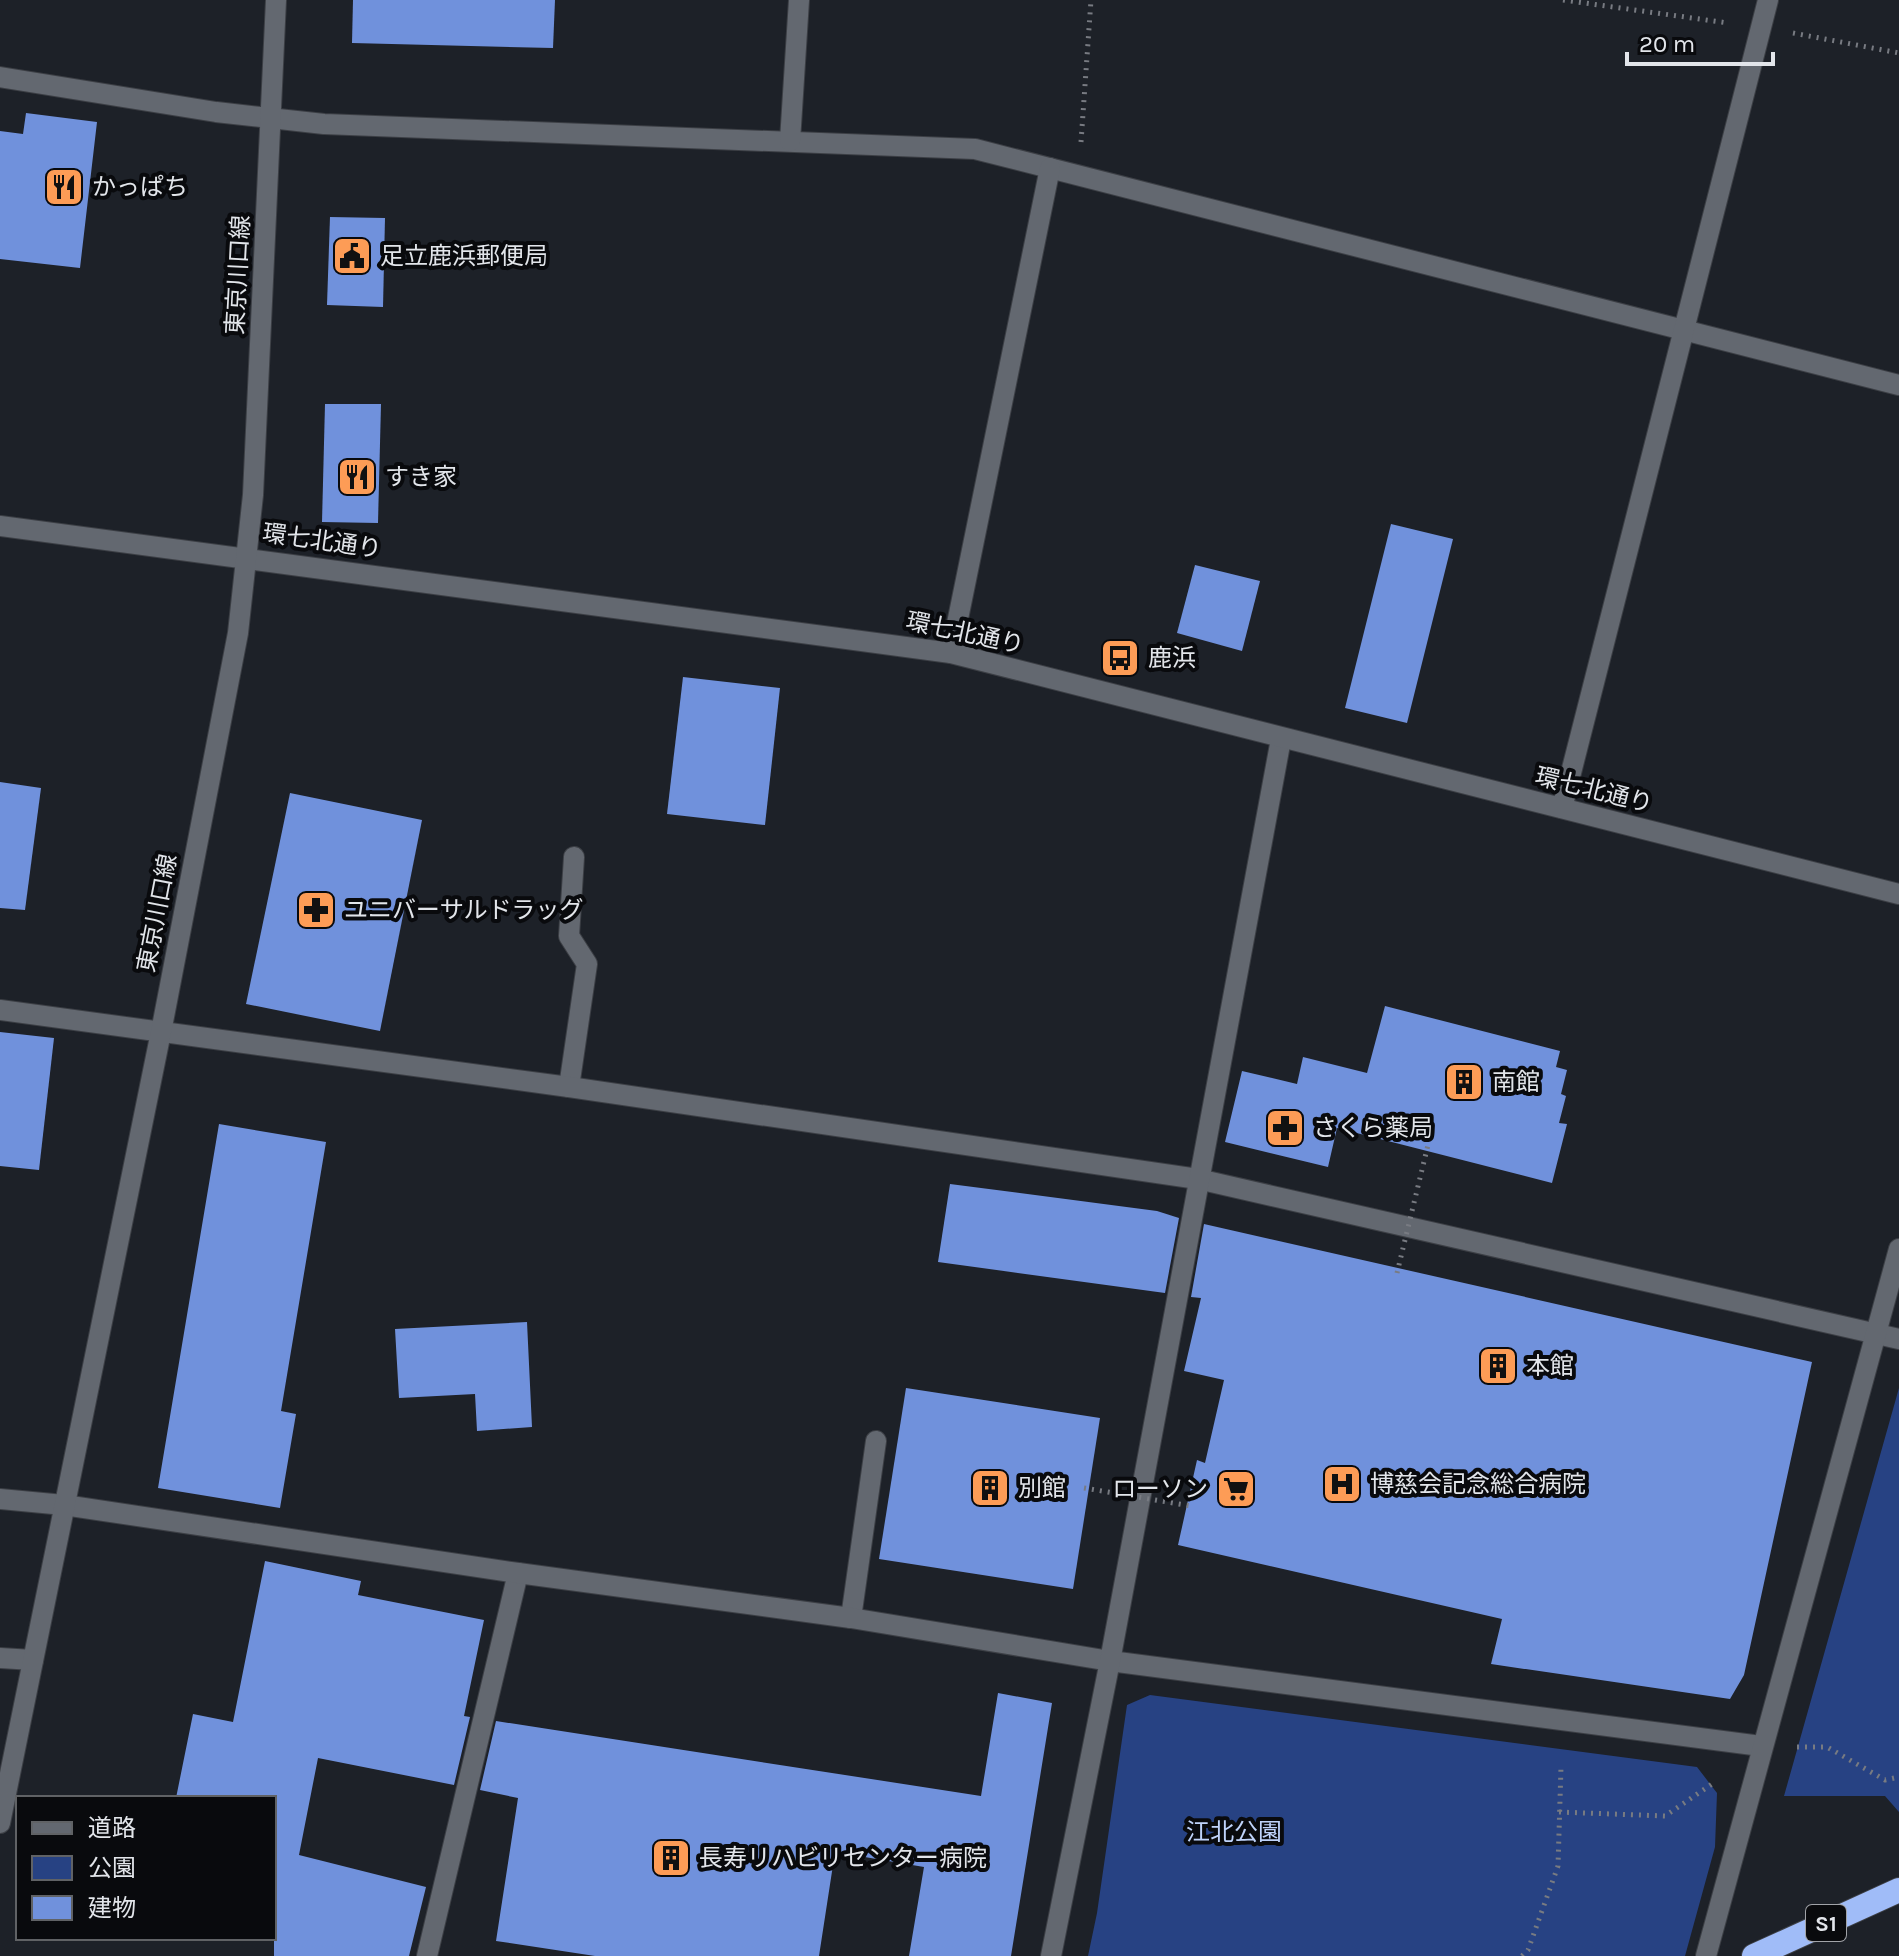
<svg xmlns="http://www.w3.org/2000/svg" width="1899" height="1956" viewBox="0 0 1899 1956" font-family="Karla,'Noto Sans JP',sans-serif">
	<rect width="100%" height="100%" fill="#1d2128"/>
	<!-- green -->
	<g fill="#274283">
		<polygon points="1899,1388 1899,1812 1885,1796 1784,1796"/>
		<polygon points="1150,1695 1697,1767 1717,1793 1715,1847 1685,1956 1088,1956 1097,1913 1127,1705"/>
	</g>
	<!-- building -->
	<g fill="#7091dc">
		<polygon points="353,0 555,0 553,48 352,43"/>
		<polygon points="26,113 97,122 80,268 0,259 0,131 23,134"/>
		<polygon points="330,217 385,218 383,307 327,305"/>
		<polygon points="325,404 381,404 378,523 322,522"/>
		<polygon points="1391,524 1453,539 1407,723 1345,708"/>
		<polygon points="1195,565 1260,581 1242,651 1177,633"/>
		<polygon points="683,677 780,688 765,825 667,814"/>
		<polygon points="0,782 41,788 25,910 0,908"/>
		<polygon points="290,793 422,820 380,1031 246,1004"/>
		<polygon points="1385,1006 1560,1051 1556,1067 1567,1070 1561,1094 1566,1096 1559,1123 1567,1124 1552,1183 1337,1128 1328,1167 1225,1142 1242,1071 1297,1084 1303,1057 1367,1073"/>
		<polygon points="0,1032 54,1038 39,1170 0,1166"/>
		<polygon points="219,1124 326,1142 281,1411 296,1414 280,1508 158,1488"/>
		<polygon points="950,1184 1157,1211 1179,1218 1165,1293 938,1262"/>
		<polygon points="1204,1224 1812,1362 1744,1675 1730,1699 1491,1664 1502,1619 1178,1545 1197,1460 1205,1463 1224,1380 1184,1371 1201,1298 1191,1297"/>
		<polygon points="527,1322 532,1427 477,1431 475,1394 399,1398 395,1329"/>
		<polygon points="906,1388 1100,1418 1073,1589 879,1559"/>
		<polygon points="265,1561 361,1581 358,1595 484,1620 464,1716 470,1717 454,1785 318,1758 299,1855 426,1887 409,1956 274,1956 274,1798 176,1798 193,1714 233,1722"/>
		<polygon points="998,1693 1052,1703 1011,1956 909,1956 924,1867 835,1852 819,1956 595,1956 496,1941 518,1798 480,1790 496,1721 981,1796"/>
	</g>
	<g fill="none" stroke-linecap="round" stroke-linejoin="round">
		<defs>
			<g id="lane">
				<polyline points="569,1087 587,964 569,936 574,857"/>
				<polyline points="851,1618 876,1441"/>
				<polyline points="0,1658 33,1660"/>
				<polyline points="427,1956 518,1573"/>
			</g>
			<g id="street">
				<polyline points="0,77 216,112 324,124 975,149 1899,385"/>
				<polyline points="790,141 799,0"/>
				<polyline points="951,653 1050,168"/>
				<polyline points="1562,808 1768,0"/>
				<polyline points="0,1010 569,1087 1198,1179 1899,1339"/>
				<polyline points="0,1499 64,1505 518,1573 851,1618 1110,1661 1761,1746"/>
				<polyline points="1051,1956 1110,1661 1281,739"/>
				<polyline points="1706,1956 1899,1249"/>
			</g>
			<g id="secondary">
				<polyline points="0,526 951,653 1899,894"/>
				<polyline points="0,1823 161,1032 238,633 253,495 276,0"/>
			</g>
			<polyline id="highway" points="1754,1956 1899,1890"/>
		</defs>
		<!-- lane casing -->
		<use href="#lane" stroke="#3c3f45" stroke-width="22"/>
		<!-- street casing -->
		<use href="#street" stroke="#3c3f45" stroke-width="22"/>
		<!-- secondary casing -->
		<use href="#secondary" stroke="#3c3f45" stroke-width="22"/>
		<!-- highway casing -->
		<use href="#highway" stroke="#3c3f45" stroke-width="26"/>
		<!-- path -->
		<g stroke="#787b82" stroke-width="5" stroke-dasharray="2 6" stroke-linecap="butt">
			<polyline points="1563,0 1728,23"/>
			<polyline points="1793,33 1899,53"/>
			<polyline points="1081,142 1091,0"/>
			<polyline points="1797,1747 1827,1747 1885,1780 1899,1777"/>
			<polyline points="1559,1812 1665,1816 1715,1782"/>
			<polyline points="1522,1956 1528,1950 1558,1866 1561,1767"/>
		</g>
		<!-- lane -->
		<use href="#lane" stroke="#636870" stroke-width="20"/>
		<!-- street -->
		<use href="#street" stroke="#636870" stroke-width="20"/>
		<!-- secondary -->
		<use href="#secondary" stroke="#636870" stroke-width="20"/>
		<!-- highway -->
		<use href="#highway" stroke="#a0bcf8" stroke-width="24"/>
		<!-- path-bridge -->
		<g stroke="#787b82" stroke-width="5" stroke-dasharray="2 6" stroke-linecap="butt">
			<polyline points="1397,1273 1428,1145"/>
			<polyline points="1084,1488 1191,1506"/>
		</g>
	</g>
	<!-- icons -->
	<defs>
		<symbol id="restaurant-square" viewBox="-11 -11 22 22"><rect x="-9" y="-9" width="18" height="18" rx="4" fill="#fd9c56" stroke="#090a0d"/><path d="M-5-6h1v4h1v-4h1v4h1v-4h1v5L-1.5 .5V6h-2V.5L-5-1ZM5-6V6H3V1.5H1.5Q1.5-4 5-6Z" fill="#111"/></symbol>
		<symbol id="civic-square" viewBox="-11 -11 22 22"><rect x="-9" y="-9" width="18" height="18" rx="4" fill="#fd9c56" stroke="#090a0d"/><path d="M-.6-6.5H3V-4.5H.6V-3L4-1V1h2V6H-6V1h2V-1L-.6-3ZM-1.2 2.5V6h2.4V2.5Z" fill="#111"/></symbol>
		<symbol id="bus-square" viewBox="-11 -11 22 22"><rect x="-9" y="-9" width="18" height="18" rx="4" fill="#fd9c56" stroke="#090a0d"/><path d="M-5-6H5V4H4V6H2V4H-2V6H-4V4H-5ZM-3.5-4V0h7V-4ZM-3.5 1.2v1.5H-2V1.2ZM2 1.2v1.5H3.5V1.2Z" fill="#111"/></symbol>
		<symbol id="pharmacy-square" viewBox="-11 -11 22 22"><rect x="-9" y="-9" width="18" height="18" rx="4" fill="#fd9c56" stroke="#090a0d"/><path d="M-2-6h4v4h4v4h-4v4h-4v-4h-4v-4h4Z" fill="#111"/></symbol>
		<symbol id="building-square" viewBox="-11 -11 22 22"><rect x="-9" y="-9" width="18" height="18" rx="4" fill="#fd9c56" stroke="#090a0d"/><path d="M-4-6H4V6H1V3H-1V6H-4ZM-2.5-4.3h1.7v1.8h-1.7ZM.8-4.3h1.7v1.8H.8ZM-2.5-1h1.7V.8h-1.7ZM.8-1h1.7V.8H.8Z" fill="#111"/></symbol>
		<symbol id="hospital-square" viewBox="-11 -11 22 22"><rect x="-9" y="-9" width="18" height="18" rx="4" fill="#fd9c56" stroke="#090a0d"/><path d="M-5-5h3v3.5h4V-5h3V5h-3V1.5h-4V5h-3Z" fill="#111"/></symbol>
		<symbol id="supermarket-square" viewBox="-11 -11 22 22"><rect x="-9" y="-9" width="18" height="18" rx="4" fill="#fd9c56" stroke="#090a0d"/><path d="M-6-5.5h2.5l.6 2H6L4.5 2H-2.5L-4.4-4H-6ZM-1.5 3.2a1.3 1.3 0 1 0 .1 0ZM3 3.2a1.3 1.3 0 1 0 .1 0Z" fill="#111"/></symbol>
	</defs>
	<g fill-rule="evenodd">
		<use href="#restaurant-square" x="42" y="165" width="44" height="44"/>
		<use href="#civic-square" x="330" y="234" width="44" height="44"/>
		<use href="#restaurant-square" x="335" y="455" width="44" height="44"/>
		<use href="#bus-square" x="1098" y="636" width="44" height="44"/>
		<use href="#pharmacy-square" x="294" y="888" width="44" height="44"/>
		<use href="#building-square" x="1442" y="1060" width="44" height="44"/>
		<use href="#pharmacy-square" x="1263" y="1106" width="44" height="44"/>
		<use href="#building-square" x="1476" y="1344" width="44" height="44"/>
		<use href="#hospital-square" x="1320" y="1462" width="44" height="44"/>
		<use href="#building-square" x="968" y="1466" width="44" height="44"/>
		<use href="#supermarket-square" x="1214" y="1467" width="44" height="44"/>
		<use href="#building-square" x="649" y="1836" width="44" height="44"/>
	</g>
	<g text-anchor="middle" stroke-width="8" stroke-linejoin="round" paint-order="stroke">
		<!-- shield labels -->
		<rect fill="#090a0d" stroke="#a1a3a8" stroke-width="2" x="1806" y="1905" width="40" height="36" rx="6"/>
		<g font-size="22" font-weight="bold" fill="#e2e5ea">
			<text x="1826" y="1931">S1</text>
		</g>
		<!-- poi labels -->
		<g font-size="24" fill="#e2e5ea" stroke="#090a0d" text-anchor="start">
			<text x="92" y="195">かっぱち</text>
			<text x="380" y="264">足立鹿浜郵便局</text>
			<text x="385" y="485">すき家</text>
			<text x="1148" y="666">鹿浜</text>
			<text x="344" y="918">ユニバーサルドラッグ</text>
			<text x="1492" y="1090">南館</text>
			<text x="1313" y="1136">さくら薬局</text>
			<text x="1526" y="1374">本館</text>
			<text x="1370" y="1492">博慈会記念総合病院</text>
			<text x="1018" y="1496">別館</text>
			<text x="1208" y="1497" text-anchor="end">ローソン</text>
			<text x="699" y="1866">長寿リハビリセンター病院</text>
		</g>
		<!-- street labels -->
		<g font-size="24" fill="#e2e5ea" stroke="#090a0d">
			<text transform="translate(238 275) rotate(-87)" y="8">東京川口線</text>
			<text transform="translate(322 541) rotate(8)" y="8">環七北通り</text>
			<text transform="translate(965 633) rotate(12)" y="8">環七北通り</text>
			<text transform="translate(1594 790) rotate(14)" y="8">環七北通り</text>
			<text transform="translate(157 913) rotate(-79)" y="8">東京川口線</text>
		</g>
		<!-- park labels -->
		<g font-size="24" fill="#bfd3fa" stroke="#090a0d">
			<text x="1234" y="1840">江北公園</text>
		</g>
	</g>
	<!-- legend -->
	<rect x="16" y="1796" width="260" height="144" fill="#090a0d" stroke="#606265" stroke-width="2"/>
	<rect x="32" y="1822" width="40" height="12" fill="#636870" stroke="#606265" stroke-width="2"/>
	<text x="88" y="1836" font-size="24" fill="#e2e5ea">道路</text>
	<rect x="32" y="1856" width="40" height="24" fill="#274283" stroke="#606265" stroke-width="2"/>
	<text x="88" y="1876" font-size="24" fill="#e2e5ea">公園</text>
	<rect x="32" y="1896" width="40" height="24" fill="#7091dc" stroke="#606265" stroke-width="2"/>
	<text x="88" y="1916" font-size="24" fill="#e2e5ea">建物</text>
	<!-- scale -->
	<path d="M1627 52v12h146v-12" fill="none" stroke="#e2e5ea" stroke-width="4"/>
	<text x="1639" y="52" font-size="24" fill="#e2e5ea" stroke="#090a0d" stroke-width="6" paint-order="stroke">20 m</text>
</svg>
